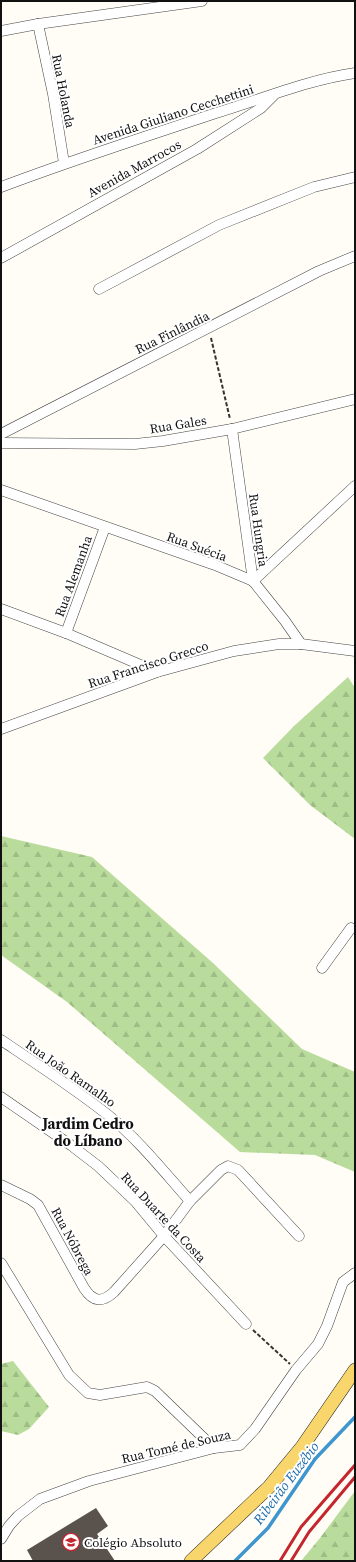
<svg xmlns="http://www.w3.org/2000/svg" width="356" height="1562" viewBox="0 0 356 1562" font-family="'Source Serif 4',serif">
	<defs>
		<pattern id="forest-firs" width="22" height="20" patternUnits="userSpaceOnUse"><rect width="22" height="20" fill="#b9dc9c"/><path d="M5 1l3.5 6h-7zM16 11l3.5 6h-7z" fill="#9ebc85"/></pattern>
	</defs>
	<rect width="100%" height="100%" fill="#fffdf5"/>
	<!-- forest -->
	<g fill="url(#forest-firs)">
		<polygon points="348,677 355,688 355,839 310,805 263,758 293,727"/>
		<polygon points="1,836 92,857 213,963 302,1049 355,1072 355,1172 315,1155 240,1152 67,1002 1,955"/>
		<polygon points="13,1361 49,1407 29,1429 18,1435 1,1431 1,1364"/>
		<polygon points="355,1491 355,1561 301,1561 320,1538"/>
	</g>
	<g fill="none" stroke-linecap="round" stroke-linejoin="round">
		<!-- stream -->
		<polyline stroke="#3f96cf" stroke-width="3.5" points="235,1561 268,1528 315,1459 355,1417"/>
	</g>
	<!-- building -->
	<polygon fill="#5a524d" points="96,1508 108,1526 97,1534 115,1561 33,1561 27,1550"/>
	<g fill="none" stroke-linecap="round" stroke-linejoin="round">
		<defs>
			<g id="minor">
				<polyline points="38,24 53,94 64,163"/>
				<polyline points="1,31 38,24 202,1"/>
				<path d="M1,187c71,-27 143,-50 215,-74 46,-14 91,-33 139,-40"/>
				<polyline points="1,258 197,149 261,108 274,95"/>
				<polyline points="99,289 219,225 314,187 355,177"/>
				<polyline points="232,429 253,581 285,621 301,644"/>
				<polyline points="1,434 319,271 355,256"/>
				<polyline points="1,443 135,444 163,441 232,429 355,399"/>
				<polyline points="1,490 215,565 253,581"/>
				<polyline points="253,581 355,486"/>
				<polyline points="1,609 66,633 157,672"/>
				<polyline points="66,633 105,527"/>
				<polyline points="1,729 157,672 234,651 279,644 301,644 355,651"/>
				<polyline points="322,968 351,928"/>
				<path d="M1,1040c36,24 73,48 107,75 31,25 56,57 82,86"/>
				<polyline points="1,1097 72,1146 98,1166 135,1201 164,1236 246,1324"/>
				<path d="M1,1185l29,14 8,6 46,83c9,14 18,15 30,4l50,-56 26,-35 31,-31 7,-4 10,4 61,66"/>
				<polyline points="1,1263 69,1375 88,1393 100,1395 147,1387 155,1391 214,1448"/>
				<polyline points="1,1539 9,1526 18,1516 40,1499 89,1481 214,1448 240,1445 255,1429 296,1370 318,1344 327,1326 343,1282 355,1273"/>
			</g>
			<polyline id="major" points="191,1561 269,1487 302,1447 355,1370"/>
		</defs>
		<!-- minor casing -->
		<use href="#minor" stroke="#444" stroke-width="11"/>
		<!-- major casing -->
		<use href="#major" stroke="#222" stroke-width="14"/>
		<!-- path -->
		<g stroke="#333" stroke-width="2" stroke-dasharray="4 2" stroke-linecap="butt">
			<polyline points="211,338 230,419"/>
			<polyline points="253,1330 290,1364"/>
		</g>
		<!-- minor -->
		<use href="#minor" stroke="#fff" stroke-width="10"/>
		<!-- major -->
		<use href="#major" stroke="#f9d66b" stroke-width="13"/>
		<!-- rail -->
		<g stroke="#c4262e" stroke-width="3">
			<polyline points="280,1561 301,1527 355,1465"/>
			<polyline points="291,1561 309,1532 355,1477"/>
		</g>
	</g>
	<!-- icons -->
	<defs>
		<symbol id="school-ring" viewBox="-11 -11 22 22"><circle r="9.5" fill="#fff" stroke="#c4262e" stroke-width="1.5"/><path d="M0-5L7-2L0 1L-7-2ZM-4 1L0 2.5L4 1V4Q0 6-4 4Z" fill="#c4262e"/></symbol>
	</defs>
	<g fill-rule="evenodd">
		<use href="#school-ring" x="61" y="1532" width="20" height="20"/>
	</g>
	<g text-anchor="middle" stroke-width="4" stroke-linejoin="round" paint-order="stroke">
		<!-- street labels -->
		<g font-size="13" fill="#111" stroke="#fff">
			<text transform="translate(64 91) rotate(79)" y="5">Rua Holanda</text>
			<text transform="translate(173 114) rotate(-18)" y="5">Avenida Giuliano Cecchettini</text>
			<text transform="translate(134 168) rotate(-29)" y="5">Avenida Marrocos</text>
			<text transform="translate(172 332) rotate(-26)" y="5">Rua Finlândia</text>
			<text transform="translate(178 424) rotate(-9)" y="5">Rua Gales</text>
			<text transform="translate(259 530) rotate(82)" y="5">Rua Hungria</text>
			<text transform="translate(197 546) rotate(20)" y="5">Rua Suécia</text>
			<text transform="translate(73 576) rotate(-70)" y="5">Rua Alemanha</text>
			<text transform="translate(148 664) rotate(-18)" y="5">Rua Francisco Grecco</text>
			<text transform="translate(71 1073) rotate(35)" y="5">Rua João Ramalho</text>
			<text transform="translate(164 1217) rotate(47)" y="5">Rua Duarte da Costa</text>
			<text transform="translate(73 1241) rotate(62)" y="5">Rua Nóbrega</text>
			<text transform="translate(176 1446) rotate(-13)" y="5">Rua Tomé de Souza</text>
		</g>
		<!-- poi labels -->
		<g font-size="13" fill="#111" stroke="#fff" text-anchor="start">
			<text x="84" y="1547">Colégio Absoluto</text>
		</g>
		<!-- water labels -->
		<g font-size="14" font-style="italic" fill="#1768a6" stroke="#fff">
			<text transform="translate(286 1483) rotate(-53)" y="5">Ribeirão Euzébio</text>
		</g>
		<!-- quarter labels -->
		<g font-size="15" font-weight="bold" fill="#111" stroke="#fff">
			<text x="88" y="1129">Jardim Cedro<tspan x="88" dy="17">do Líbano</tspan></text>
		</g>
	</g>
	<!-- border -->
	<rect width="356" height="1562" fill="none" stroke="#111111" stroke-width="4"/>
</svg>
